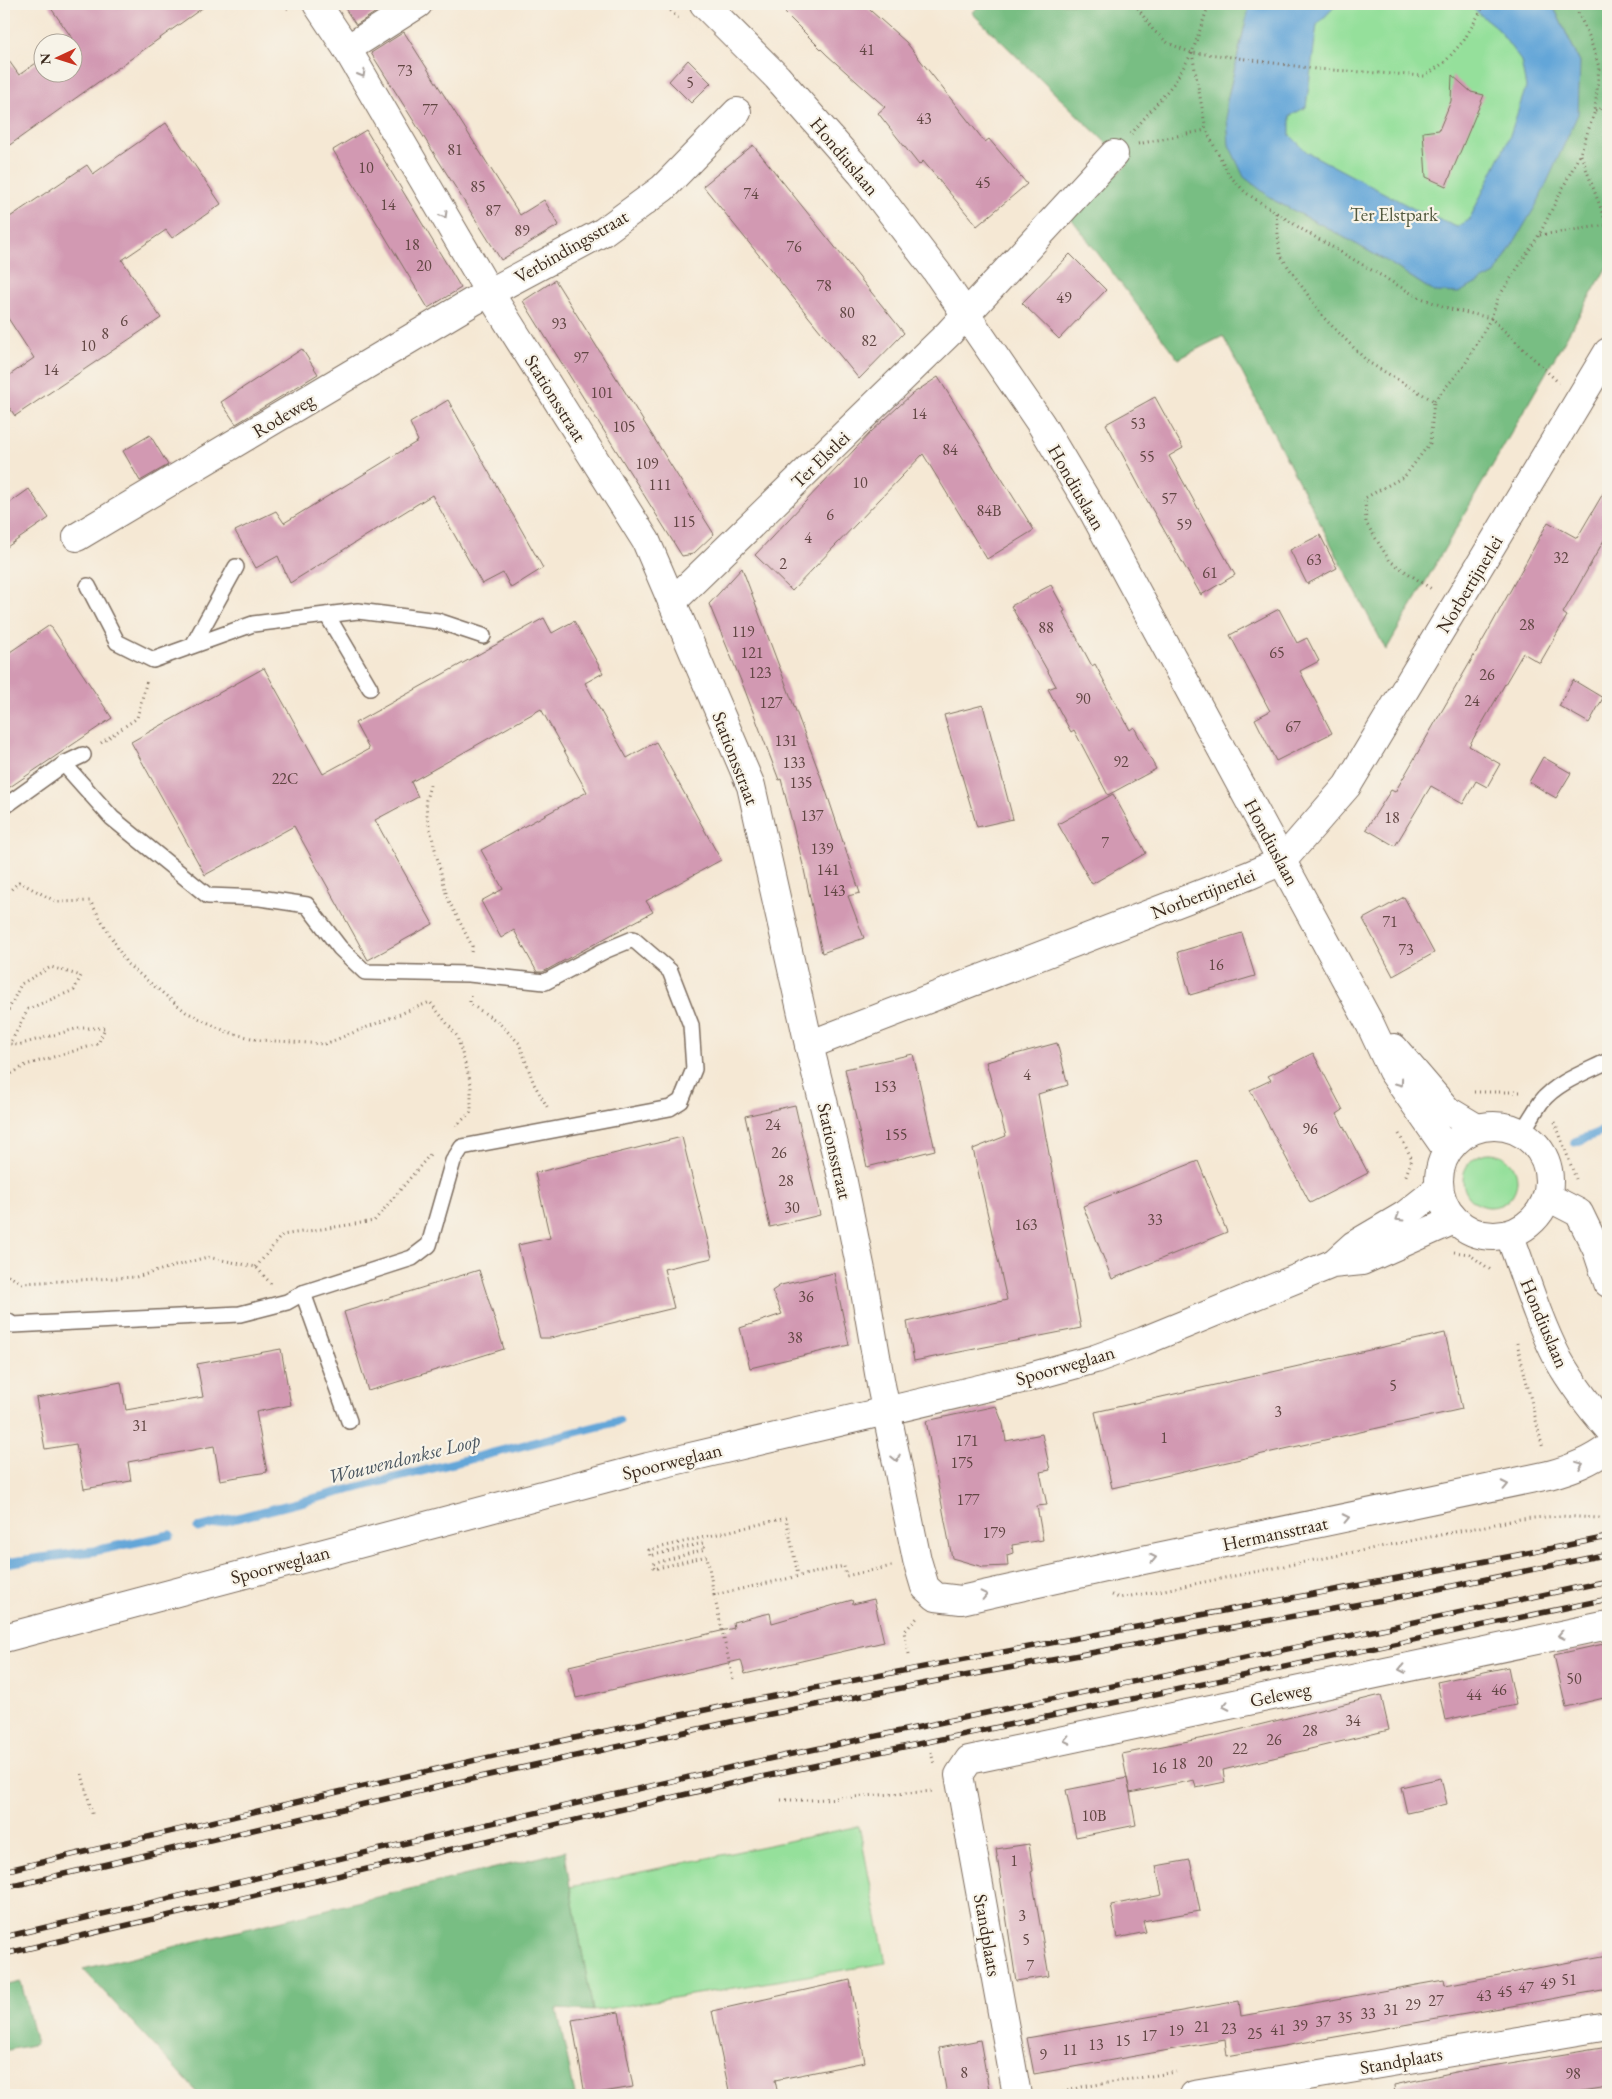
<svg xmlns="http://www.w3.org/2000/svg" width="1612" height="2099" viewBox="0 0 1612 2099" font-family="'EB Garamond',serif">
	<rect width="100%" height="100%" fill="#f7f3e8"/>
	<filter id="ink" filterUnits="userSpaceOnUse"><feTurbulence type="fractalNoise" baseFrequency=".02" numOctaves="2"/><feDisplacementMap in="SourceGraphic" scale="10" xChannelSelector="R" yChannelSelector="G"/><feConvolveMatrix kernelMatrix="1 2 1 2 8 2 1 2 1" color-interpolation-filters="sRGB"/></filter>
	<filter id="wash" filterUnits="userSpaceOnUse"><feTurbulence type="fractalNoise" baseFrequency=".0096" numOctaves="4" result="noise"/><feDisplacementMap in="SourceGraphic" scale="20" xChannelSelector="R" yChannelSelector="G"/><feGaussianBlur stdDeviation="1.12" result="paint"/><feColorMatrix in="noise" values="0 0 0 0 0 0 0 0 0 0 0 0 0 0 0 0 0 1.4 0 .05"/><feComposite in="paint" operator="in"/></filter>
	<g filter="url(#wash)">
		<rect width="100%" height="100%" fill="#f5e8d4"/>
		<!-- green -->
		<g fill="#95e09b" stroke="#68855c">
			<polygon points="982,4 1608,4 1608,265 1386,650 1223,336 1178,359 1128,164 972,13"/>
			<circle cx="1490" cy="1180" r="27"/>
			<polygon points="859,1826 886,1963 593,2011 570,1887"/>
		</g>
		<!-- forest -->
		<g fill="#78be83" stroke="#5a7450">
			<polygon points="982,4 1250,4 1226,105 1275,201 1322,225 1388,262 1434,292 1580,62 1555,10 1549,4 1608,4 1608,265 1386,650 1223,336 1178,359 1071,218 1128,164 972,13"/>
			<polygon points="565,1851 570,1887 593,2011 557,2009 575,2095 200,2095 83,1969"/>
			<polygon points="21,1982 36,2044 4,2051 4,1986"/>
		</g>
		<!-- water -->
		<polygon fill="#64a6d8" stroke="#50687b" points="1250,4 1337,4 1317,25 1306,107 1290,116 1290,135 1307,152 1416,210 1457,227 1469,220 1509,138 1526,87 1521,61 1497,28 1467,4 1549,4 1555,10 1580,62 1578,114 1538,202 1495,274 1458,293 1434,292 1388,262 1322,225 1275,201 1244,177 1229,145 1226,105"/>
		<g fill="none" stroke-linecap="round" stroke-linejoin="round">
			<!-- stream -->
			<g stroke="#64a6d8" stroke-width="9">
				<polyline points="1575,1142 1608,1129"/>
				<polyline points="198,1528 619,1421"/>
				<polyline points="4,1563 94,1551 170,1535"/>
			</g>
		</g>
		<g id="blocks">
			<!-- building -->
			<g fill="#d299b2">
				<polygon points="48,4 208,4 4,149 4,54 19,75 42,59 42,72 72,72 72,42 65,42 72,38"/>
				<polygon points="342,4 386,4 387,5 356,25"/>
				<polygon points="776,4 863,4 906,42 985,142 989,139 1027,184 977,226 923,161 919,165 878,113 885,107 827,55"/>
				<polygon points="404,32 520,215 544,200 559,225 501,260 371,53"/>
				<polygon points="688,60 711,83 691,103 669,81"/>
				<polygon points="1452,75 1471,92 1484,95 1446,186 1426,177 1423,132 1439,130 1451,101"/>
				<polygon points="166,123 221,204 172,238 166,230 122,260 161,318 15,416 4,399 4,379 34,358 4,312 4,221 87,165 93,174"/>
				<polygon points="366,130 461,288 428,308 333,150"/>
				<polygon points="753,145 904,333 859,379 703,186"/>
				<polygon points="1070,254 1106,290 1059,339 1022,303"/>
				<polygon points="555,280 714,534 693,554 682,556 523,301"/>
				<polygon points="302,349 318,374 236,424 221,402"/>
				<polygon points="938,377 1034,530 987,559 923,454 792,591 755,555 871,432 912,394"/>
				<polygon points="1155,397 1183,448 1169,456 1235,575 1201,595 1144,495 1106,424"/>
				<polygon points="448,400 543,568 511,588 503,573 482,584 432,495 290,583 278,556 256,568 235,531 276,511 284,523 418,441 410,423"/>
				<polygon points="150,435 168,465 140,481 123,451"/>
				<polygon points="1608,485 1608,533 1563,613 1567,616 1540,663 1523,653 1469,746 1500,764 1487,787 1476,781 1463,804 1431,786 1395,846 1366,829 1391,790 1395,792 1487,633 1548,522 1577,538"/>
				<polygon points="29,489 49,518 4,549 4,507"/>
				<polygon points="1320,535 1337,568 1307,584 1290,550"/>
				<polygon points="742,568 825,788 860,893 848,896 864,938 822,953 803,865 781,779 779,780 744,688 709,604"/>
				<polygon points="1051,585 1065,611 1063,612 1092,666 1095,664 1130,730 1134,727 1156,769 1108,795 1074,730 1071,732 1048,689 1056,686 1011,606"/>
				<polygon points="1279,609 1297,643 1307,638 1319,661 1300,671 1332,733 1276,761 1255,719 1270,711 1230,635"/>
				<polygon points="544,618 552,633 574,621 603,673 585,683 627,758 656,742 721,860 646,901 653,912 543,972 537,972 514,930 501,938 481,901 503,889 481,850 587,792 541,709 411,782 418,797 375,820 433,924 368,960 294,826 205,875 131,742 264,668 323,774 369,749 355,723"/>
				<polygon points="50,625 112,718 4,791 4,656"/>
				<polygon points="1573,680 1603,698 1589,723 1559,706"/>
				<polygon points="983,705 1013,819 977,827 944,715"/>
				<polygon points="1543,757 1571,773 1556,798 1529,782"/>
				<polygon points="1113,794 1146,853 1092,884 1058,824"/>
				<polygon points="1404,897 1434,953 1393,976 1363,919"/>
				<polygon points="1242,933 1255,976 1190,995 1178,952"/>
				<polygon points="1057,1043 1068,1085 1038,1094 1081,1328 914,1361 907,1322 1007,1300 973,1149 1006,1136 986,1062"/>
				<polygon points="1313,1053 1343,1110 1337,1114 1368,1173 1310,1203 1250,1090 1271,1080 1268,1076"/>
				<polygon points="913,1054 935,1150 867,1167 845,1069"/>
				<polygon points="795,1105 820,1215 770,1227 745,1116"/>
				<polygon points="682,1137 712,1258 664,1269 674,1308 550,1338 540,1338 518,1245 550,1238 535,1173"/>
				<polygon points="1198,1161 1227,1232 1112,1279 1083,1206"/>
				<polygon points="479,1270 504,1349 368,1391 344,1312"/>
				<polygon points="834,1273 849,1345 750,1368 740,1328 782,1314 772,1291 781,1285"/>
				<polygon points="1445,1333 1462,1409 1112,1488 1095,1412"/>
				<polygon points="281,1349 291,1405 256,1412 267,1472 220,1480 214,1446 128,1462 131,1481 84,1489 76,1444 45,1449 36,1398 121,1382 126,1410 203,1397 197,1364"/>
				<polygon points="996,1406 1003,1424 1006,1441 1042,1434 1050,1470 1040,1472 1047,1505 1037,1506 1043,1540 1012,1545 1013,1553 1007,1555 1008,1566 983,1567 952,1558 926,1421"/>
				<polygon points="874,1599 884,1642 745,1674 741,1660 576,1698 569,1666 734,1628 733,1622 770,1613 772,1623 852,1600 853,1604"/>
				<polygon points="1608,1643 1608,1697 1566,1707 1554,1655"/>
				<polygon points="1508,1667 1516,1705 1445,1720 1437,1682"/>
				<polygon points="1381,1695 1389,1730 1223,1770 1225,1782 1196,1788 1194,1780 1130,1793 1136,1825 1076,1837 1066,1790 1127,1778 1130,1793 1122,1754 1214,1736"/>
				<polygon points="1441,1778 1447,1804 1407,1813 1401,1787"/>
				<polygon points="1029,1844 1033,1871 1031,1872 1049,1976 1016,1981 996,1849"/>
				<polygon points="1190,1860 1200,1911 1143,1921 1146,1932 1117,1938 1111,1905 1162,1895 1156,1866"/>
				<polygon points="1608,1955 1608,1989 1227,2056 1225,2040 1034,2074 1027,2038 1239,2001 1241,2016 1444,1980 1445,1985"/>
				<polygon points="850,1980 865,2062 775,2080 778,2095 730,2095 712,2011"/>
				<polygon points="619,2012 633,2087 585,2095 572,2020"/>
				<polygon points="980,2040 990,2095 947,2095 939,2048"/>
				<polygon points="1608,2047 1608,2088 1563,2095 1395,2095 1394,2085 1455,2072"/>
			</g>
		</g>
	</g>
	<g filter="url(#ink)">
		<use href="#blocks" fill-opacity="0" stroke="#7c6c5e" stroke-width="1"/>
		<g fill="none" stroke-linecap="round" stroke-linejoin="round">
			<defs>
				<g id="service">
					<polyline points="88,586 117,642 153,660 253,624 358,611 438,621 483,636"/>
					<polyline points="327,615 370,688"/>
					<polyline points="193,645 236,567"/>
					<polyline points="64,764 112,818 208,896 260,898 307,905 340,948 365,972 469,974 545,982 604,951 633,939 670,971 691,1025 694,1069 681,1101 670,1108 462,1147 453,1161 429,1245 412,1258 303,1293"/>
					<polyline points="4,807 64,764 83,755"/>
					<path d="M1522,1132c6,-9 12,-20 19,-30 16,-20 45,-30 67,-41"/>
					<polyline points="4,1319 13,1325 240,1314 287,1302 303,1293 349,1421"/>
				</g>
				<g id="minor">
					<path d="M317,4l30,45 142,243 157,249 105,245 58,259 33,132 21,103 18,105 36,175 8,27 11,10 25,3 144,-32 444,-93c22,-6 41,-13 59,-27"/>
					<polyline points="347,49 418,4"/>
					<polyline points="77,537 472,302 603,232 663,188 737,112"/>
					<polyline points="672,602 949,333 1114,154"/>
					<polyline points="809,1045 1250,875 1282,861 1347,786 1608,352"/>
					<polyline points="1548,1197 1579,1213 1597,1250 1608,1283"/>
					<polyline points="1017,2095 959,1775 969,1760 1608,1625"/>
					<polyline points="1194,2095 1608,2026"/>
				</g>
				<g id="tertiary">
					<polyline points="704,4 777,77 861,173 936,271 1041,424 1094,513 1370,1024 1392,1071 1447,1150"/>
					<polyline points="1394,1048 1447,1110 1477,1128"/>
					<circle cx="1494" cy="1181" r="55"/>
					<path d="M1510,1236c15,41 28,84 48,123 14,25 32,48 50,69"/>
					<polyline points="1334,1263 1354,1245 1405,1215 1438,1189"/>
					<polyline points="4,1638 648,1467 1026,1378 1095,1359 1144,1341 1332,1264 1362,1261 1454,1220"/>
				</g>
			</defs>
			<!-- service casing -->
			<use href="#service" stroke="#7c6c5e" stroke-width="18"/>
			<!-- minor casing -->
			<use href="#minor" stroke="#7c6c5e" stroke-width="30"/>
			<!-- tertiary casing -->
			<use href="#tertiary" stroke="#7c6c5e" stroke-width="30"/>
			<!-- path -->
			<g stroke="#7c6c5e" stroke-width="3" stroke-dasharray="1 4" stroke-linecap="butt">
				<polyline points="285,4 289,10"/>
				<polyline points="663,4 678,18"/>
				<polyline points="1135,4 1153,30 1168,43 1192,53 1217,55 1316,69 1425,76 1445,62 1464,40 1485,4"/>
				<polyline points="1192,53 1206,130 1229,175 1246,193 1303,230 1416,296 1450,309 1491,318 1498,298 1539,235 1580,154 1595,111 1599,67 1589,36 1574,4"/>
				<polyline points="1595,111 1608,106"/>
				<polyline points="1131,134 1174,83 1192,53 1209,4"/>
				<polyline points="1138,144 1206,130"/>
				<polyline points="1581,155 1607,225"/>
				<polyline points="1276,213 1280,255 1324,318 1368,362 1434,401 1430,443 1405,476 1365,498 1366,523 1390,561 1433,590"/>
				<polyline points="1540,235 1607,225"/>
				<polyline points="1434,401 1464,366 1491,318 1559,383"/>
				<polyline points="101,743 137,718 147,680"/>
				<polyline points="430,785 426,800 427,817 447,897 472,946 471,953"/>
				<polyline points="4,896 19,882 57,902 90,901 127,964 186,1012 227,1032 259,1040 325,1044 430,1002 457,1036 471,1084 471,1112 456,1126"/>
				<polyline points="470,996 470,1004 497,1021 519,1043 534,1084 549,1110"/>
				<polyline points="4,1019 21,984 51,967 81,976 74,990 28,1009 10,1044 18,1045 79,1028 105,1028 98,1044 26,1065 4,1078"/>
				<polyline points="1474,1092 1520,1092"/>
				<polyline points="1555,1122 1576,1179"/>
				<polyline points="1399,1134 1412,1159 1405,1178"/>
				<polyline points="1454,1252 1469,1254 1492,1271"/>
				<polyline points="256,1267 282,1235 374,1221 432,1152"/>
				<polyline points="4,1273 22,1283 136,1277 207,1257 256,1267 272,1285"/>
				<polyline points="1517,1343 1543,1449"/>
				<polyline points="714,1595 707,1556 654,1569 653,1564 705,1549 703,1543 650,1556 649,1550 786,1518 798,1575"/>
				<polyline points="1112,1595 1119,1598 1149,1593 1520,1519 1560,1516 1600,1518 1608,1517"/>
				<polyline points="909,1654 904,1632 917,1618"/>
				<polyline points="733,1679 714,1595 844,1566 846,1576 892,1566"/>
				<polyline points="931,1752 934,1764"/>
				<polyline points="82,1774 93,1817"/>
				<polyline points="781,1800 810,1800 935,1791"/>
				<polyline points="1053,2095 1082,2087 1176,2072"/>
			</g>
			<!-- service -->
			<use href="#service" stroke="#fff" stroke-width="15"/>
			<!-- minor -->
			<use href="#minor" stroke="#fff" stroke-width="28"/>
			<!-- tertiary -->
			<use href="#tertiary" stroke="#fff" stroke-width="28"/>
			<defs>
				<g id="rail">
					<path d="M4,1871c243,-57 486,-117 730,-167 291,-59 584,-108 874,-167"/>
					<polyline points="4,1888 480,1777 735,1721 942,1680 1404,1596 1608,1554"/>
					<polyline points="4,1937 745,1764 1608,1581"/>
					<polyline points="4,1954 751,1779 1608,1599"/>
				</g>
			</defs>
			<!-- rail casing -->
			<use href="#rail" stroke="#3b2a1e" stroke-width="5.5"/>
			<!-- rail -->
			<use href="#rail" stroke="#f7f3e8" stroke-width="4" stroke-dasharray="11" stroke-linecap="butt"/>
		</g>
		<!-- one-way arrows -->
		<defs><path id="oneway-chevron" d="M-2-3.5L2.5 0L-2 3.5" fill="none" stroke-width="1.6" stroke-linecap="round" stroke-linejoin="round" transform="scale(1.25)"/></defs>
		<g stroke="#a79f9a">
			<use href="#oneway-chevron" transform="translate(362 74) rotate(60)"/>
			<use href="#oneway-chevron" transform="translate(444 215) rotate(60)"/>
			<use href="#oneway-chevron" transform="translate(1400 1083) rotate(55)"/>
			<use href="#oneway-chevron" transform="translate(1399 1218) rotate(148)"/>
			<use href="#oneway-chevron" transform="translate(896 1458) rotate(78)"/>
			<use href="#oneway-chevron" transform="translate(1580 1465) rotate(-22)"/>
			<use href="#oneway-chevron" transform="translate(1505 1485) rotate(-12)"/>
			<use href="#oneway-chevron" transform="translate(1346 1518) rotate(-12)"/>
			<use href="#oneway-chevron" transform="translate(1153 1558) rotate(-12)"/>
			<use href="#oneway-chevron" transform="translate(984 1595) rotate(-13)"/>
			<use href="#oneway-chevron" transform="translate(1561 1635) rotate(168)"/>
			<use href="#oneway-chevron" transform="translate(1402 1669) rotate(168)"/>
			<use href="#oneway-chevron" transform="translate(1226 1706) rotate(168)"/>
			<use href="#oneway-chevron" transform="translate(1067 1740) rotate(168)"/>
		</g>
	</g>
	<g text-anchor="middle" stroke-width="4.5" stroke-linejoin="round" paint-order="stroke">
		<!-- number labels -->
		<g font-size="16" fill="#614643">
			<text x="867" y="55">41</text>
			<text x="405" y="76">73</text>
			<text x="690" y="88">5</text>
			<text x="430" y="115">77</text>
			<text x="924" y="124">43</text>
			<text x="455" y="155">81</text>
			<text x="366" y="173">10</text>
			<text x="983" y="188">45</text>
			<text x="478" y="192">85</text>
			<text x="751" y="199">74</text>
			<text x="388" y="210">14</text>
			<text x="493" y="216">87</text>
			<text x="522" y="236">89</text>
			<text x="412" y="250">18</text>
			<text x="794" y="252">76</text>
			<text x="424" y="271">20</text>
			<text x="824" y="291">78</text>
			<text x="1064" y="303">49</text>
			<text x="847" y="318">80</text>
			<text x="124" y="326">6</text>
			<text x="559" y="329">93</text>
			<text x="105" y="339">8</text>
			<text x="869" y="346">82</text>
			<text x="88" y="351">10</text>
			<text x="581" y="363">97</text>
			<text x="51" y="375">14</text>
			<text x="602" y="398">101</text>
			<text x="919" y="419">14</text>
			<text x="1138" y="429">53</text>
			<text x="624" y="432">105</text>
			<text x="950" y="455">84</text>
			<text x="1147" y="462">55</text>
			<text x="647" y="469">109</text>
			<text x="860" y="488">10</text>
			<text x="660" y="490">111</text>
			<text x="1169" y="504">57</text>
			<text x="989" y="516">84B</text>
			<text x="830" y="520">6</text>
			<text x="684" y="527">115</text>
			<text x="1184" y="530">59</text>
			<text x="808" y="543">4</text>
			<text x="1561" y="563">32</text>
			<text x="1314" y="565">63</text>
			<text x="783" y="569">2</text>
			<text x="1210" y="578">61</text>
			<text x="1527" y="630">28</text>
			<text x="1046" y="633">88</text>
			<text x="743" y="637">119</text>
			<text x="752" y="658">121</text>
			<text x="1277" y="658">65</text>
			<text x="760" y="678">123</text>
			<text x="1487" y="680">26</text>
			<text x="1083" y="704">90</text>
			<text x="1472" y="706">24</text>
			<text x="771" y="708">127</text>
			<text x="1293" y="732">67</text>
			<text x="786" y="746">131</text>
			<text x="1121" y="767">92</text>
			<text x="794" y="768">133</text>
			<text x="285" y="784">22C</text>
			<text x="801" y="788">135</text>
			<text x="812" y="821">137</text>
			<text x="1392" y="823">18</text>
			<text x="1105" y="848">7</text>
			<text x="822" y="854">139</text>
			<text x="828" y="875">141</text>
			<text x="834" y="896">143</text>
			<text x="1390" y="927">71</text>
			<text x="1406" y="955">73</text>
			<text x="1216" y="970">16</text>
			<text x="1027" y="1080">4</text>
			<text x="885" y="1092">153</text>
			<text x="773" y="1130">24</text>
			<text x="1310" y="1134">96</text>
			<text x="896" y="1140">155</text>
			<text x="779" y="1158">26</text>
			<text x="786" y="1186">28</text>
			<text x="792" y="1213">30</text>
			<text x="1155" y="1225">33</text>
			<text x="1026" y="1230">163</text>
			<text x="806" y="1302">36</text>
			<text x="795" y="1343">38</text>
			<text x="1393" y="1391">5</text>
			<text x="1278" y="1417">3</text>
			<text x="140" y="1431">31</text>
			<text x="1164" y="1443">1</text>
			<text x="967" y="1446">171</text>
			<text x="962" y="1468">175</text>
			<text x="968" y="1505">177</text>
			<text x="994" y="1538">179</text>
			<text x="1574" y="1684">50</text>
			<text x="1499" y="1695">46</text>
			<text x="1474" y="1700">44</text>
			<text x="1353" y="1726">34</text>
			<text x="1310" y="1736">28</text>
			<text x="1274" y="1745">26</text>
			<text x="1240" y="1754">22</text>
			<text x="1205" y="1767">20</text>
			<text x="1179" y="1769">18</text>
			<text x="1159" y="1773">16</text>
			<text x="1094" y="1821">10B</text>
			<text x="1014" y="1866">1</text>
			<text x="1022" y="1921">3</text>
			<text x="1026" y="1945">5</text>
			<text x="1030" y="1971">7</text>
			<text x="1569" y="1985">51</text>
			<text x="1548" y="1989">49</text>
			<text x="1526" y="1993">47</text>
			<text x="1505" y="1997">45</text>
			<text x="1484" y="2001">43</text>
			<text x="1436" y="2006">27</text>
			<text x="1413" y="2010">29</text>
			<text x="1391" y="2015">31</text>
			<text x="1368" y="2019">33</text>
			<text x="1345" y="2023">35</text>
			<text x="1323" y="2027">37</text>
			<text x="1300" y="2031">39</text>
			<text x="1202" y="2032">21</text>
			<text x="1229" y="2034">23</text>
			<text x="1278" y="2035">41</text>
			<text x="1176" y="2036">19</text>
			<text x="1255" y="2039">25</text>
			<text x="1149" y="2041">17</text>
			<text x="1123" y="2046">15</text>
			<text x="1096" y="2050">13</text>
			<text x="1070" y="2055">11</text>
			<text x="1043" y="2060">9</text>
			<text x="964" y="2078">8</text>
			<text x="1573" y="2079">98</text>
		</g>
		<!-- street labels -->
		<g font-size="19" fill="#3b2a1e" stroke="#f7f3e8">
			<text transform="translate(845 156) rotate(50)" y="7">Hondiuslaan</text>
			<text transform="translate(571 246) rotate(-30)" y="7">Verbindingsstraat</text>
			<text transform="translate(556 398) rotate(58)" y="7">Stationsstraat</text>
			<text transform="translate(283 415) rotate(-31)" y="7">Rodeweg</text>
			<text transform="translate(820 459) rotate(-44)" y="7">Ter Elstlei</text>
			<text transform="translate(1077 487) rotate(60)" y="7">Hondiuslaan</text>
			<text transform="translate(1469 584) rotate(-59)" y="7">Norbertijnerlei</text>
			<text transform="translate(736 758) rotate(69)" y="7">Stationsstraat</text>
			<text transform="translate(1272 842) rotate(62)" y="7">Hondiuslaan</text>
			<text transform="translate(1203 893) rotate(-21)" y="7">Norbertijnerlei</text>
			<text transform="translate(835 1151) rotate(77)" y="7">Stationsstraat</text>
			<text transform="translate(1545 1323) rotate(67)" y="7">Hondiuslaan</text>
			<text transform="translate(1065 1365) rotate(-16)" y="7">Spoorweglaan</text>
			<text transform="translate(672 1461) rotate(-14)" y="7">Spoorweglaan</text>
			<text transform="translate(1275 1533) rotate(-12)" y="7">Hermansstraat</text>
			<text transform="translate(280 1564) rotate(-15)" y="7">Spoorweglaan</text>
			<text transform="translate(1280 1694) rotate(-12)" y="7">Geleweg</text>
			<text transform="translate(988 1935) rotate(80)" y="7">Standplaats</text>
			<text transform="translate(1401 2060) rotate(-10)" y="7">Standplaats</text>
		</g>
		<!-- park labels -->
		<g font-size="19" fill="#52583d" stroke="#f7f3e8">
			<text x="1394" y="221">Ter Elstpark</text>
		</g>
		<!-- water labels -->
		<g font-size="20" font-style="italic" fill="#49555f" stroke="#f7f3e8">
			<text transform="translate(404 1458) rotate(-14)" y="7">Wouwendonkse Loop</text>
		</g>
	</g>
	<!-- margin -->
	<rect width="1612" height="2099" fill="none" stroke="#f7f3e8" stroke-width="20"/>
	<!-- north arrow -->
	<g transform="translate(58 58) rotate(266)"><circle r="24" fill="#f7f3e8" stroke="#aca397"/>
	<path d="M0-4L9 19L0 12L-9 19Z" fill="#c8321e"/>
	<text y="-8" font-size="14" font-weight="bold" text-anchor="middle" fill="#3b2a1e">N</text>
	</g>
</svg>
